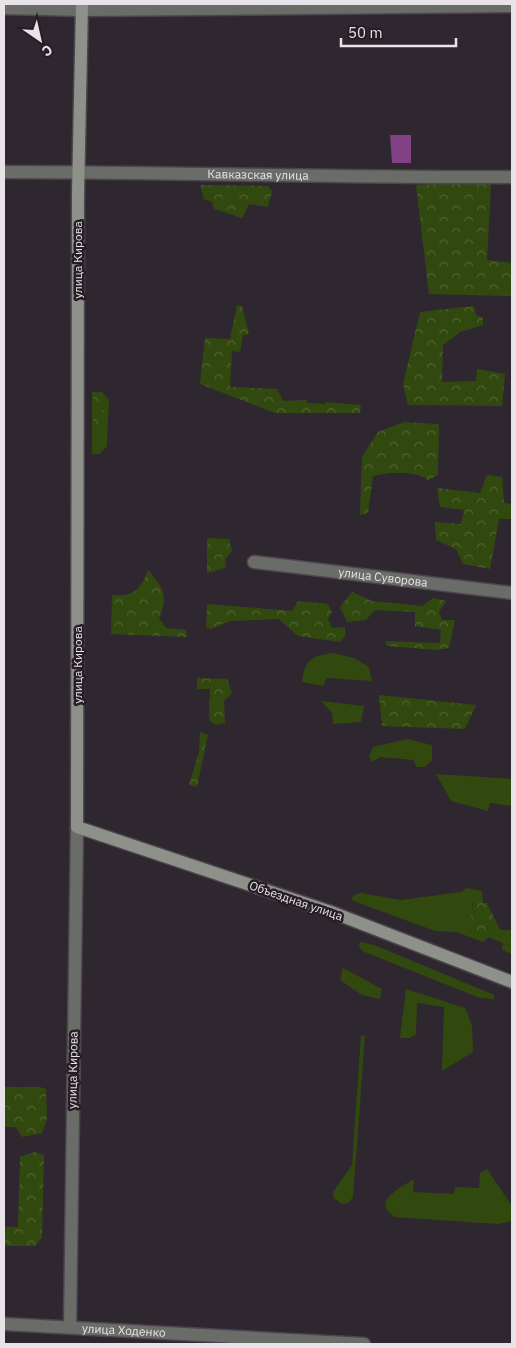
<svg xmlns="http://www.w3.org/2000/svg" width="516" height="1348" viewBox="0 0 516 1348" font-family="'IBM Plex Sans',sans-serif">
	<defs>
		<pattern id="forest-crowns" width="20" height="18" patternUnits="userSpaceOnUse" patternTransform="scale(1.25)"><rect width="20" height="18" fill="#31490e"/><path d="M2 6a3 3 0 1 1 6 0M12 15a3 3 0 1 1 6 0" fill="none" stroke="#4f6331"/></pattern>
	</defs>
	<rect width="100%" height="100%" fill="#2f272f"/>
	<!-- grass -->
	<g fill="#31490e">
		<polygon points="92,392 102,392 109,400 107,446 100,454 92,454"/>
		<path d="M333,653l21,5 15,9 3,14 -45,-3 -4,8 -21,-4c3,-22 8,-26 31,-29z"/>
		<polygon points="321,701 364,706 361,722 333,724 332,713"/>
		<polygon points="407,739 432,745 432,760 425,767 417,767 413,760 380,757 372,762 369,757 373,747"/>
		<polygon points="436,774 512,779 512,812 512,806 490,803 488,811 451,801"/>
		<polygon points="466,888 482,891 483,903 472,903 474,933 493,936 512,947 512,954 502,950 503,943 488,937 483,942 456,932 435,931 351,900 354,895 361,893 401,900 461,892"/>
		<polygon points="360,942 374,945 494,995 494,999 480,998 362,951 359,946"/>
		<polygon points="343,968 382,989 380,999 362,995 340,980"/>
		<polygon points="406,989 465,1008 472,1025 473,1052 442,1071 444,1007 417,1003 416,1034 410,1038 400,1038"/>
		<polygon points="361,1035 365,1036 353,1197 348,1203 342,1204 334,1198 333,1192 352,1165"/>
		<path d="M487,1169l25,37v15l-14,3 -103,-7c-25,-15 5,-29 19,-38l-1,13 41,2 1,-7 24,1 1,-15z"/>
	</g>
	<!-- forest -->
	<g fill="url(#forest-crowns)">
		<polygon points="491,182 487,260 512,263 512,296 429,294 416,185"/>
		<polygon points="200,185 268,186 272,191 268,207 249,204 242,218 214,209 212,202 204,199"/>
		<polygon points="237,305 242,306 249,334 243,335 240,352 232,351 230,387 277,389 283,401 307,400 307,403 326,404 326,402 361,405 360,413 275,413 200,384 205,338 230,339"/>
		<polygon points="474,306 476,315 483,318 483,325 460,332 443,345 442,382 476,381 477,369 505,374 502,406 408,405 403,384 420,312"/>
		<path d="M100,395l4,4 -2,8c7,13 -3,16 -6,27l-3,-1v-36z"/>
		<path d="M404,422l35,2 -1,51 -10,5c-12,-10 -40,-8 -55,-4l-5,37 -8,2 2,-58 16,-25z"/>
		<polygon points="487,475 502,477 504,503 512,504 512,519 499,519 490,569 463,564 456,549 436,540 435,522 461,524 464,510 440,507 437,488 480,493"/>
		<polygon points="207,538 229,539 232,551 226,558 225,568 207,573"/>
		<path d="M148,570c15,17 21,27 11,48l7,10 20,2 1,7 -76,-3 1,-39c21,2 29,-5 36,-25z"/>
		<polygon points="352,592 372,601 422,606 433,598 446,601 439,612 442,620 455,620 449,648 436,650 387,646 385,641 440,643 441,630 415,626 415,612 375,610 366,620 347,622 340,607"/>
		<polygon points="298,601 328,604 332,612 328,619 332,628 345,627 345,636 340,642 298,636 279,619 230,621 211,629 206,627 207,604 292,611"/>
		<path d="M197,677c11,3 19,1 30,2l5,14 -8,8 1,22 -9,2 -7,-5 1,-31h-13z"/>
		<polygon points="379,695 476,705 465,729 382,726"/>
		<polygon points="200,732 208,735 197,787 189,785 199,752"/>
		<polygon points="473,903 487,903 500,930 512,930 512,947 493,936 474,933 471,918"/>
		<polygon points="4,1087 40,1087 46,1089 47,1119 42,1133 22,1137 16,1127 4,1127"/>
		<polygon points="35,1152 44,1155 42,1238 35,1246 4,1246 4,1227 18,1227 20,1157"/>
	</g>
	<!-- water -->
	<polygon fill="#804185" points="390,135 411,135 411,163 392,163"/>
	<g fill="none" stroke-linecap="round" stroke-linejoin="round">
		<defs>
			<g id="minor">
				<polyline points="82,10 512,6"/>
				<path id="s1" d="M4,172c169,0 339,6 508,5"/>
				<path id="s2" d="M254,562l258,31"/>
				<path id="s3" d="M4,1324l360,20"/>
				<polyline points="70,1326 77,827"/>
			</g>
			<polyline id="tertiary" points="4,8 82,10"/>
			<polyline id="secondary" points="82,4 78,194 77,827 334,913 512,982"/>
		</defs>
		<!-- minor casing -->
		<use href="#minor" stroke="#4d454d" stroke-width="15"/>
		<!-- tertiary casing -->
		<use href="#tertiary" stroke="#4d454d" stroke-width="15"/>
		<!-- secondary casing -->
		<use href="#secondary" stroke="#4d454d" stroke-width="15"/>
		<!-- minor -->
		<use href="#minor" stroke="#6a6c67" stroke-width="12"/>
		<!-- tertiary -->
		<use href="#tertiary" stroke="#6a6c67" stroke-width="12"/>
		<!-- secondary -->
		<use href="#secondary" stroke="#8d918a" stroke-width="12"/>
	</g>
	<g text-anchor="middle" stroke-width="5" stroke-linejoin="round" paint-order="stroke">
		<!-- street labels -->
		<g font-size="12" fill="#e8e3e8" stroke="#251e25">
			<text dy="4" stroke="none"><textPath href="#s1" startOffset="254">Кавказская улица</textPath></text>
			<text transform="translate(78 260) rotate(-90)" y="4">улица Кирова</text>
			<text dy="4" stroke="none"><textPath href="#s2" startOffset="130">улица Суворова</textPath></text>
			<text transform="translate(78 665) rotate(-90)" y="4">улица Кирова</text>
			<text transform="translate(296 901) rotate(19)" y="4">Объездная улица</text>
			<text transform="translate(73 1070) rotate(-89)" y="4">улица Кирова</text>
			<text dy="4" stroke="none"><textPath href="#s3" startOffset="120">улица Ходенко</textPath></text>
		</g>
	</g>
	<!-- border -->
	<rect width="516" height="1348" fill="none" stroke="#e8e3e8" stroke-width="10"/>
	<!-- north arrow -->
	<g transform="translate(40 40) rotate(146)" stroke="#251e25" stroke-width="4" paint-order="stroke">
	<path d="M0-4L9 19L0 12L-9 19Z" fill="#e8e3e8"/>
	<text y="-8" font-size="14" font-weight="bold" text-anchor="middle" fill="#e8e3e8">С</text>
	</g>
	<!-- scale -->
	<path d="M341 38v8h115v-8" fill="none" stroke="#e8e3e8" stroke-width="2.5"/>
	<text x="348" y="38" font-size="15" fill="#e8e3e8" stroke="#251e25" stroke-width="4" paint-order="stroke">50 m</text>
</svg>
